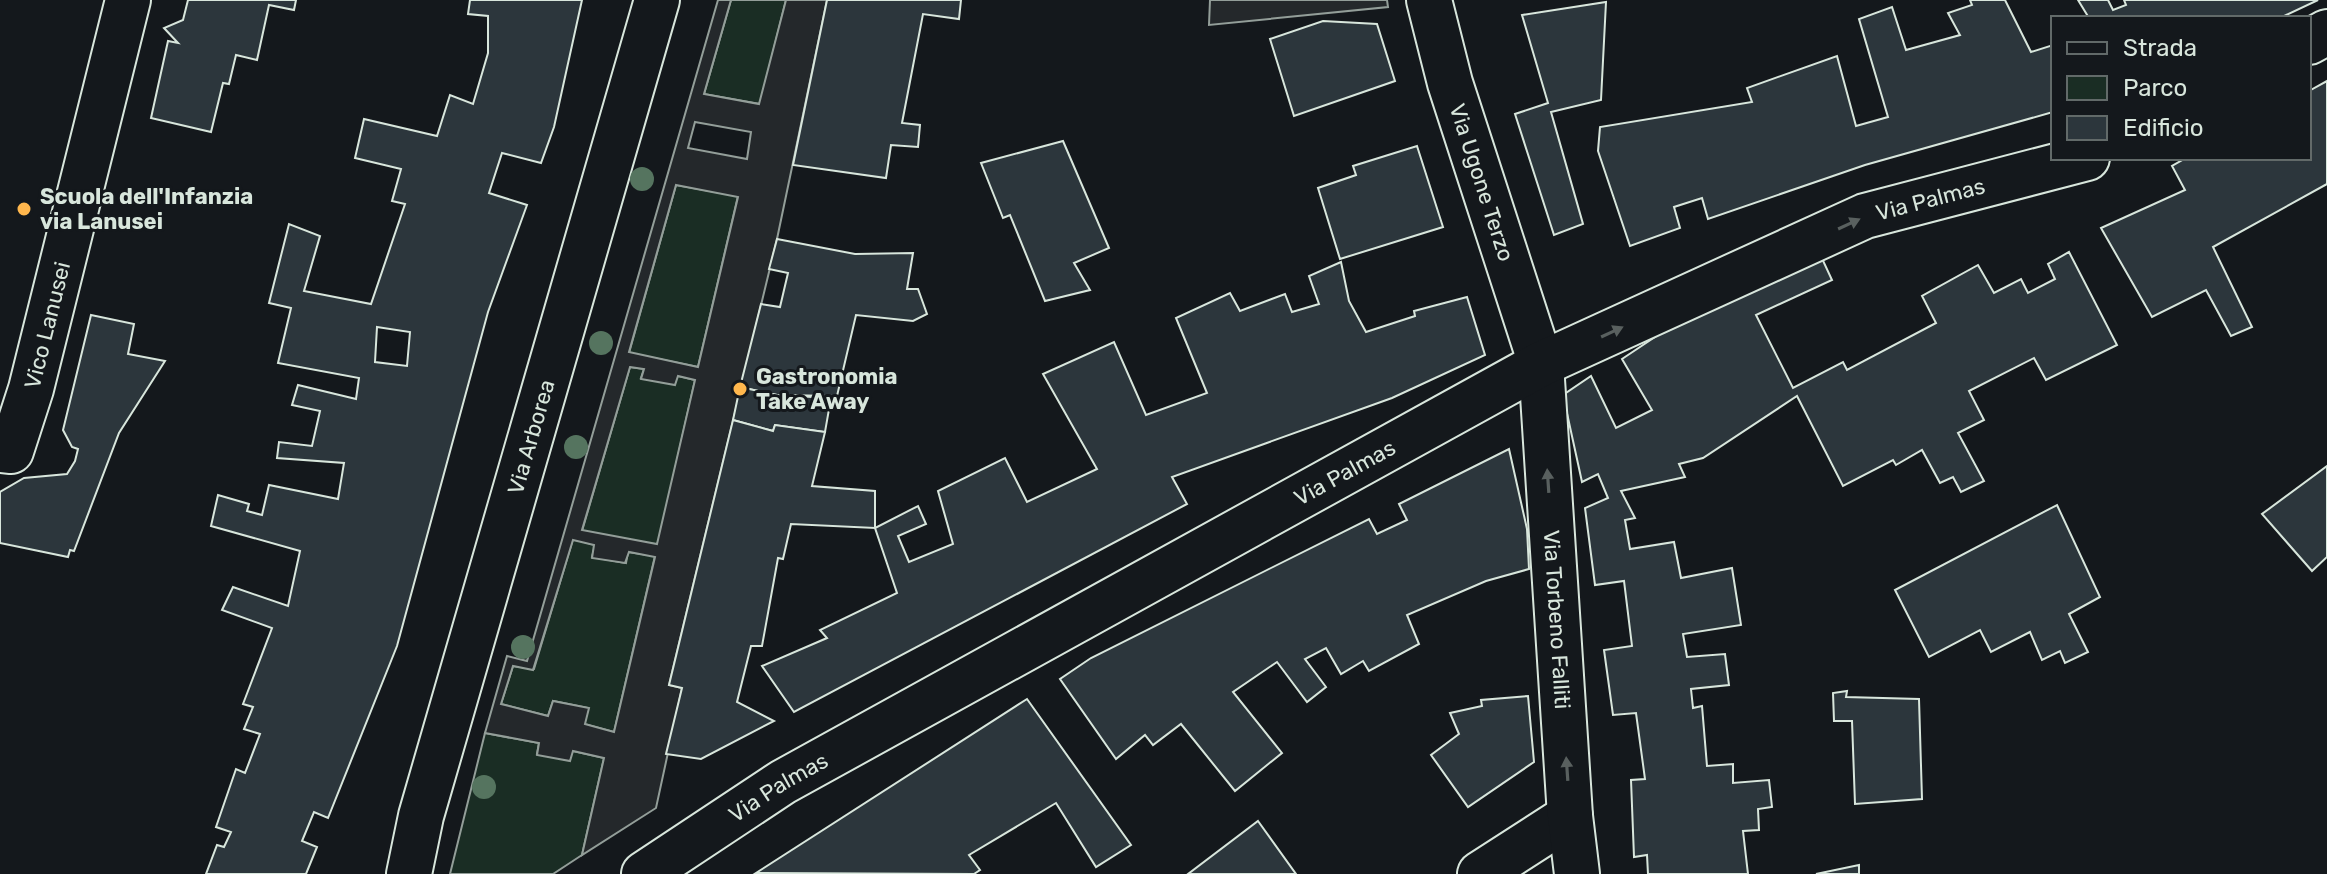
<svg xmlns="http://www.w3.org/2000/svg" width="2327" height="874" viewBox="0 0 2327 874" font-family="Rubik,sans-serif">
	<rect width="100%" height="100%" fill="#14181c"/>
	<!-- green -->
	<g fill="#1a2d24" stroke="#939e99" stroke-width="2">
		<polygon points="731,0 786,0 760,104 704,94"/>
		<polygon points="676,185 738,196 698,367 629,353"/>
		<polygon points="630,367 644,369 641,378 678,376 695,380 658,545 582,531"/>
		<polygon points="573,539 595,545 592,557 626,563 628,552 655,556 614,732 584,724 588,708 553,701 548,716 501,704 513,666 534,669"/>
		<polygon points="485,733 539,743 537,754 573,751 604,758 582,855 553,874 450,874"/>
	</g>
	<!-- parking -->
	<g fill="#24282b" stroke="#939e99" stroke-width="2" fill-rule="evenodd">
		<path d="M718,0h13l-27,94 55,10 27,-104h41l-50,239 -108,446 13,3 -26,120 -74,47 22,-97 -31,-7 -3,10 -33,-6 2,-12 -54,-10 22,-77 20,5zM695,122l56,10 -4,27 -59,-11zM676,185l62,12 -40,170 -69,-15zM630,367l14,2 -3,10 34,6 3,-9 17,4 -38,164 -75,-14zM573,540l21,5 -2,13 33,5 4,-11 26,5 -41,175 -29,-8 4,-16 -36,-7 -5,15 -47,-12 12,-38 20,4z"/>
		<polygon points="1210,0 1387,0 1388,7 1209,25"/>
	</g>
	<!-- building -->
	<g fill="#2c363c" stroke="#d8e6dc" stroke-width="2" fill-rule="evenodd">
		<polygon points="188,0 296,0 294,10 269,5 257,60 236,55 229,84 223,83 211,132 151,118 168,41 178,43 164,28 183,20"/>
		<path d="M470,0h112l-28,127 -13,36 -39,-10 -13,40 38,12 -39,107 -91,334 -69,172 -14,-6 -12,29 15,6 -11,27h-100l11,-29 7,2 7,-15 -15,-5 20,-58 9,4 15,-39 -16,-5 9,-22 -10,-3 29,-76 -50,-18 11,-23 55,19 12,-55 -89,-25 7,-31 31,9 -2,7 15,4 7,-30 69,14 6,-36 -67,-5 2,-16 33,4 8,-35 -28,-6 6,-20 58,14 3,-21 -81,-15 13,-55 -22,-5 20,-79 31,12 -16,55 67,13 34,-100 -13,-3 9,-32 -46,-11 9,-39 73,17 13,-41 23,9 15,-51v-37l-20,-2zM377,327l33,5 -3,34 -32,-4z"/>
		<polygon points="827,0 961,0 959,19 923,14 902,123 920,125 918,147 891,145 886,178 793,165"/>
		<polygon points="1970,0 2005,0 2031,52 2053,45 2053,112 1865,165 1708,219 1702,198 1674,207 1680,228 1630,246 1598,151 1600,127 1752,102 1747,88 1837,56 1856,126 1888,117 1859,19 1892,7 1906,50 1960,35 1948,13 1972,5"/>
		<polygon points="2078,0 2108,0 2113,10 2126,5 2124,0 2318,0 2280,18 2089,18"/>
		<polygon points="1606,2 1601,100 1551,112 1583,224 1554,235 1515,114 1548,103 1522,15"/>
		<polygon points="1323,21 1377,24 1395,81 1294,116 1270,39"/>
		<polygon points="2327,81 2327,184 2213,247 2252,327 2231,336 2206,290 2152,317 2101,228 2185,190 2172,166 2186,158 2309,158 2309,91"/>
		<polygon points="1063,141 1109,248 1074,263 1090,290 1045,301 1010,215 1003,218 981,163"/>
		<polygon points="1417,146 1443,227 1340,259 1318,188 1356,175 1353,166"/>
		<polygon points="777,239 855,254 913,253 907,289 918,289 927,314 913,321 856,315 837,396 777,395 740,387 761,304 780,307 788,273 769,269"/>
		<polygon points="1819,252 1832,280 1756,315 1793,388 1843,362 1847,370 1936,323 1922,296 1978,265 1994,293 2021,279 2028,293 2055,279 2048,264 2069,252 2117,345 2046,380 2034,358 1969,391 1984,420 1958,433 1984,481 1961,492 1953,477 1940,483 1922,450 1896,465 1893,460 1843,486 1797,396 1703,458 1679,464 1685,477 1621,491 1635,518 1625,520 1630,549 1674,542 1681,578 1732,568 1741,625 1683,634 1687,657 1725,654 1729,685 1691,689 1693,708 1702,706 1707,766 1733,764 1733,783 1769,780 1772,807 1758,809 1759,830 1743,831 1748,874 1648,874 1647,855 1634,857 1631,780 1645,779 1636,713 1613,715 1604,650 1632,646 1624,581 1595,585 1585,508 1608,498 1598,474 1582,482 1563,395 1591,376 1616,428 1652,410 1622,359 1736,283"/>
		<polygon points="1341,262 1349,301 1366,332 1415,316 1414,311 1467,297 1485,355 1392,398 1172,477 1187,504 794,712 762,666 827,638 820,630 897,593 875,528 918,506 926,524 898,536 909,562 953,544 938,491 1005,458 1027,502 1097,469 1043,374 1114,342 1146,415 1207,393 1176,318 1230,293 1240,311 1285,294 1292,312 1319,304 1309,276"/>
		<polygon points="91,315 134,324 128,354 165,361 119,433 74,551 70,550 68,557 0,543 0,492 24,478 67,474 75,461 78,449 72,447 63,430"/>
		<polygon points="740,387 777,395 831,398 825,432 775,425 773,431 733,420"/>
		<polygon points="733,420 773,431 775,425 825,432 812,486 875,491 875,528 791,524 783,559 778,558 762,646 751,646 737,702 774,721 701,759 666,754 682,688 669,685"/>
		<polygon points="1509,449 1527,529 1529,569 1486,581 1407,615 1419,644 1369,671 1363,661 1341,674 1326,648 1305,659 1326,687 1307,702 1277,662 1233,692 1282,753 1235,791 1181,724 1153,745 1145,735 1116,759 1060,679 1091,658 1369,519 1377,534 1407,520 1399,504"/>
		<polygon points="2327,466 2327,557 2312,571 2262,514"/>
		<polygon points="2057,505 2100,597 2069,614 2088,652 2065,663 2060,651 2042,660 2030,632 1991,652 1980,630 1929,657 1895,590"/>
		<polygon points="1847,691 1846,697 1919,699 1922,799 1855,804 1852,721 1834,721 1833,693"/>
		<polygon points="1528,696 1534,762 1468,807 1431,755 1459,734 1450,713 1482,706 1481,700"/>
		<polygon points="1027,699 1131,845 1096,867 1056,803 969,855 980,870 974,874 756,873"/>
		<polygon points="1258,821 1296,874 1188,874"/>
		<polygon points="1859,865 1859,874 1816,874"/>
	</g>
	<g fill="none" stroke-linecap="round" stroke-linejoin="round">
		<defs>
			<g id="street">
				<path id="s1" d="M1429,0l21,83 91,281"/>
				<path id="s2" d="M0,450l11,1 20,-62 97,-389"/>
				<path id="s3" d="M409,874l12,-58 236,-816"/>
				<polyline points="1480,874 1570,816"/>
			</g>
			<g id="secondary">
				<polyline points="2309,42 2327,32"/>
				<path id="s4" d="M1541,364l29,452 7,58"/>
				<path id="s5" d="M644,874l139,-92 758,-418 324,-148 222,-58"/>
			</g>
		</defs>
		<!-- street casing -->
		<use href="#street" stroke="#d8e6dc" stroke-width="48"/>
		<!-- secondary casing -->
		<use href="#secondary" stroke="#d8e6dc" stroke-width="48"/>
		<!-- street -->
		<use href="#street" stroke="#14181c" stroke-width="44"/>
		<!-- secondary -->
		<use href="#secondary" stroke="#14181c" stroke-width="44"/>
	</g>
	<!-- trees -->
	<g fill="#55745f">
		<circle cx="642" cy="179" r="12"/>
		<circle cx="601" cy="343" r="12"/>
		<circle cx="576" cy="447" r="12"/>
		<circle cx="523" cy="647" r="12"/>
		<circle cx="484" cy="787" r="12"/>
	</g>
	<!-- one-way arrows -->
	<defs><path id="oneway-solid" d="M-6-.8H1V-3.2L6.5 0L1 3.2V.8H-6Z" transform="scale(2)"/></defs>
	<g fill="#59605f">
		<use href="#oneway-solid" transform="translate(1849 224) rotate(-25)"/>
		<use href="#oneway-solid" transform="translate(1612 332) rotate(-25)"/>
		<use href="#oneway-solid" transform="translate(1548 481) rotate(-94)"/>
		<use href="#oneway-solid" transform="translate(1567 769) rotate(-94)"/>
	</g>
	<!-- markers -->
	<g fill="#ffb74d" stroke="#14181c" stroke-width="3">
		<circle cx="24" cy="209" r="8"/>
		<circle cx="740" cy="389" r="8"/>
	</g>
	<g text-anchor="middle" stroke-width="6" stroke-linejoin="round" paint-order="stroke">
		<!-- street labels -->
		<g font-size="22" fill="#d8e6dc" stroke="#14181c">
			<text dy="8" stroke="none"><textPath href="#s1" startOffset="190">Via Ugone Terzo</textPath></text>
			<text dy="8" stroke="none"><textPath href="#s5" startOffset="1456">Via Palmas</textPath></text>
			<text dy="8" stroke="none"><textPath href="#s2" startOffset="142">Vico Lanusei</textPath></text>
			<text dy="8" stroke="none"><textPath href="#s3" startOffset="454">Via Arborea</textPath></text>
			<text dy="8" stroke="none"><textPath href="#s5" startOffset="808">Via Palmas</textPath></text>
			<text dy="8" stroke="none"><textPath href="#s4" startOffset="256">Via Torbeno Falliti</textPath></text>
			<text dy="8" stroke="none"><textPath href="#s5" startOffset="160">Via Palmas</textPath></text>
		</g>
		<!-- poi labels -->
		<g font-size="22" font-weight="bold" fill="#d8e6dc" stroke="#14181c" text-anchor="start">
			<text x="40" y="204">Scuola dell'Infanzia<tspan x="40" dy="25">via Lanusei</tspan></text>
			<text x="756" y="384">Gastronomia<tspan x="756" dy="25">Take Away</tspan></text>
		</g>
	</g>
	<!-- legend -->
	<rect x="2051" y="16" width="260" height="144" fill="#14181c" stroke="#626a69" stroke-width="2"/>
	<rect x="2067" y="42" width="40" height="12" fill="#14181c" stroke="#626a69" stroke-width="2"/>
	<text x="2123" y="56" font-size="24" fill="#d8e6dc">Strada</text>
	<rect x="2067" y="76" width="40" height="24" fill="#1a2d24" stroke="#626a69" stroke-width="2"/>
	<text x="2123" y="96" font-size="24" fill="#d8e6dc">Parco</text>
	<rect x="2067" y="116" width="40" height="24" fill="#2c363c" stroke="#626a69" stroke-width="2"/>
	<text x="2123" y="136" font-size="24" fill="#d8e6dc">Edificio</text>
</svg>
